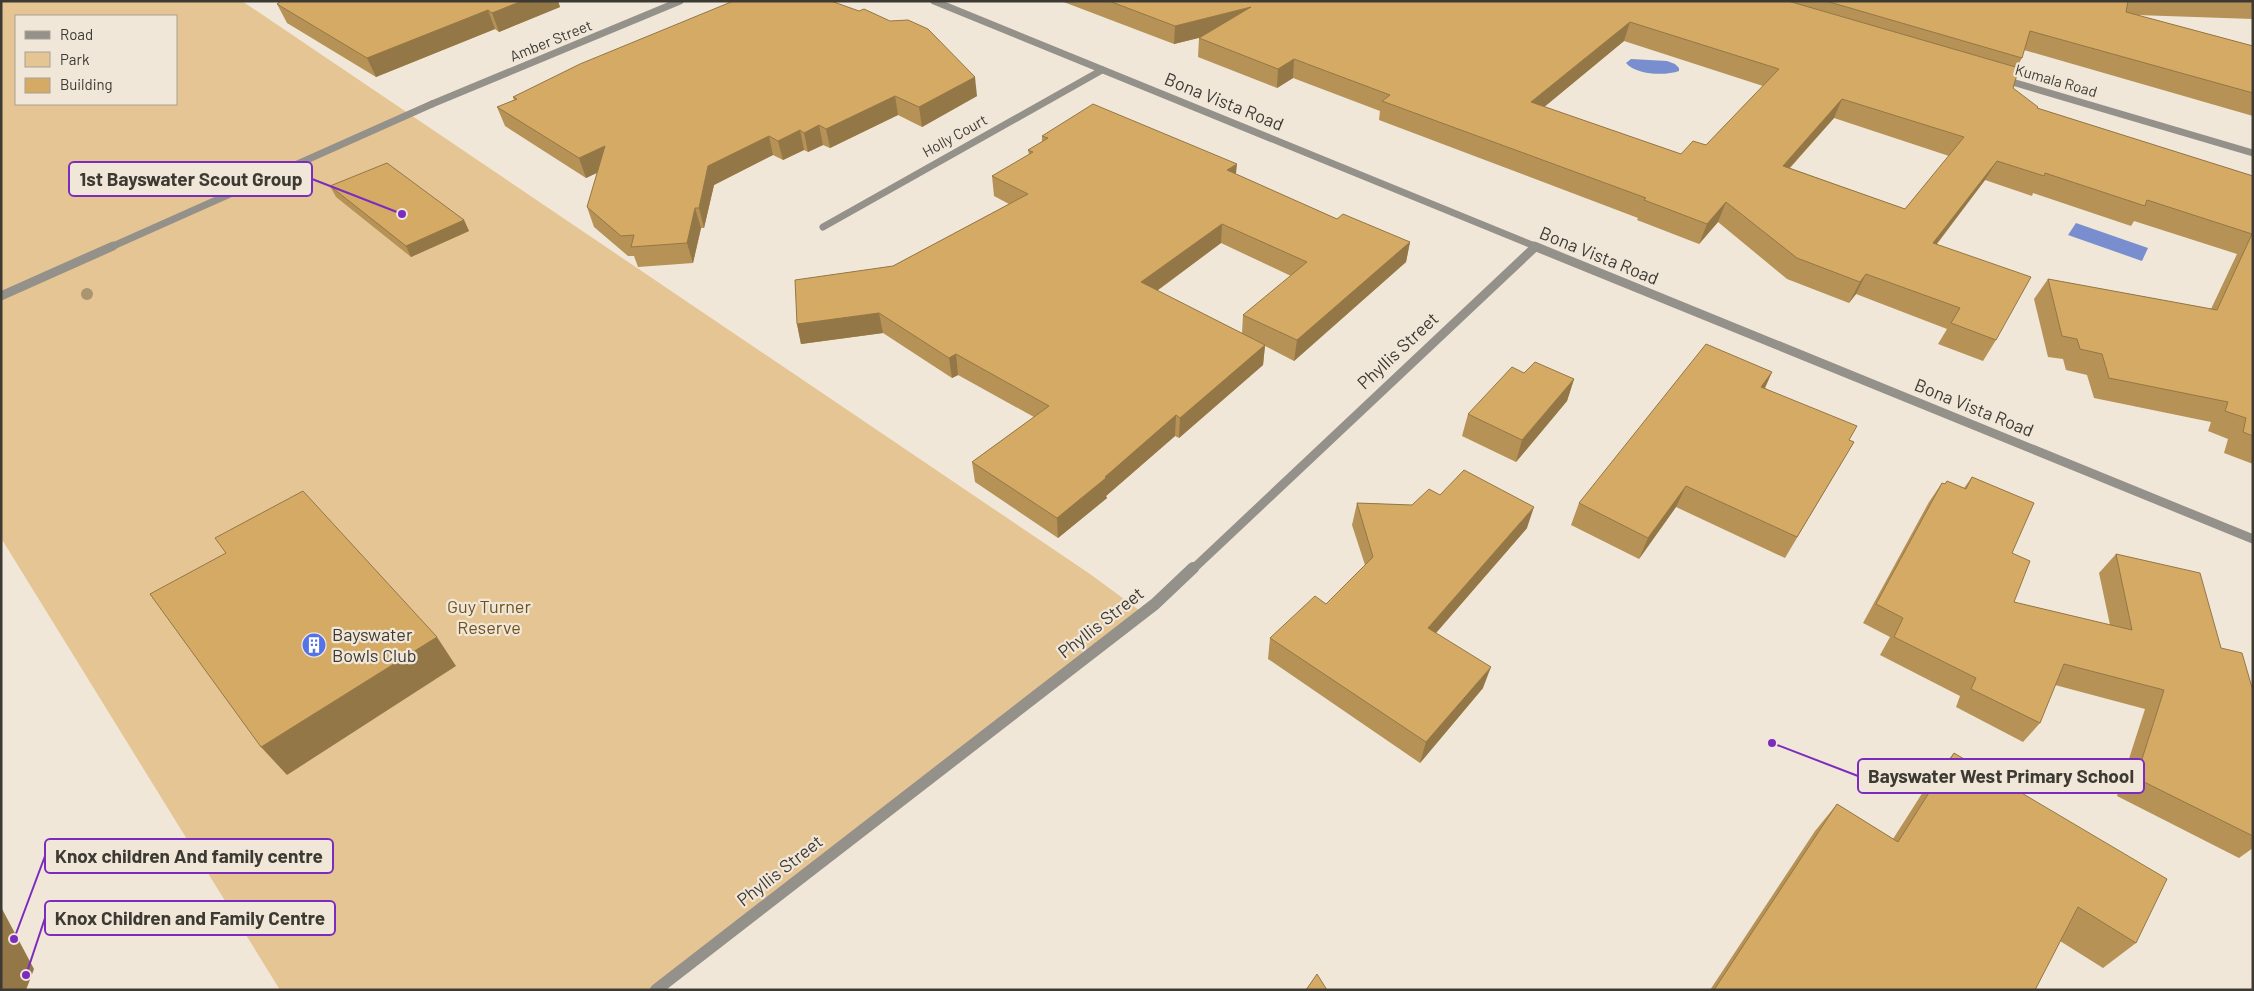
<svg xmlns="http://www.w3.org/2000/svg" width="2254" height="991" viewBox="0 0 2254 991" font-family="Barlow,sans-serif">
	<rect width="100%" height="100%" fill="#f1e7d8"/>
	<!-- green -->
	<path fill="#e5c593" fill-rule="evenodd" d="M1,1h241l848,573 53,39 -487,377h-376l-279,-452zM16,16h160v88h-160z"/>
	<!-- water -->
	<g fill="#788ecf">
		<path d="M1631,59l36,2 8,3 4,4v3c-14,5 -43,4 -53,-8z"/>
		<polygon points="2076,223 2148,248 2142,261 2068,235"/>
	</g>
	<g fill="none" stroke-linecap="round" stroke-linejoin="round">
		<!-- service-far1 -->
		<polyline stroke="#94908a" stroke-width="7" points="111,247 432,104"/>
		<!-- service -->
		<polyline stroke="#94908a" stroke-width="9" points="1,296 113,246"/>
		<!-- minor-far2 -->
		<g stroke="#94908a" stroke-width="7">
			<polyline points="934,1 1537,247"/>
			<polyline points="2002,79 2253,153"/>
			<polyline points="432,104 680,1"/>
			<polyline points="823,227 1102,70"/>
		</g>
		<!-- minor-far1 -->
		<g stroke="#94908a" stroke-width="9">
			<polyline points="1534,246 2253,539"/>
			<polyline points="1192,570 1535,247"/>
		</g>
		<!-- minor -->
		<polyline stroke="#94908a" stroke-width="12" points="656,990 1155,604 1193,568"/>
	</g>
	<!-- trees -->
	<circle fill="#aa9572" cx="87" cy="294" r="6"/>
	<!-- wall -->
	<g fill="#b69256" fill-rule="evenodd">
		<polygon points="281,1 558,1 560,7 499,32 495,29 376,77 287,23 277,4"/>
		<polygon points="729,1 831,1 977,96 922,127 898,115 830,148 823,145 808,152 804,150 783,160 773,155 714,185 704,228 701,228 693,263 638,267 634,256 628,256 594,227 587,207 598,172 586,178 505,126 497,107 514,100 513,97 730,3"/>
		<path d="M1061,1h1192v18l-116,-4 116,31v70l-229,-66 -2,8 -5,9 -4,21 24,20 216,68v288l-29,-11 4,-14 -20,-8 3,-9 -117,-24 -7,-23 -21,-5 -3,-11 -15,-2 -14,-58 14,-20 163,30 26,-55 -103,-33 -3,5 -98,-33 -1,3 -47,-16 -48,64 59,96 -13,21 -45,-17 9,-15 -91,-35 -7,9 -62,-24 -69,-57 -19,22 -62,-24 1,-2 -259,-98 1,-9 -87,-33 -16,10 -79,-31 1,-19 -25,6zM1624,41l139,45 -57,59 -25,9 -137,-47zM1834,118l115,38 -44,53 -115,-41z"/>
		<path d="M1042,136l194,38 101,45 73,23 -4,20 -112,99 -29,-15 -2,19 -84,73 -4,-2 -69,60 1,2 -49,40 -83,-56 -3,-20 62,-45 -76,-42 -6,3 -69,-45 -82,11 -4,-20 96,-58 116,-62 -15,-8 -2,-20 37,-21 -1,-5 14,-8zM1221,243l70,33 -48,39 -1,18 -85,-42z"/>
		<polygon points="330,186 464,220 469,231 411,257 336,197"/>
		<polygon points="1772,372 1765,388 1849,440 1854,442 1785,558 1676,507 1639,559 1571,525 1579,503"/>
		<polygon points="1524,373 1574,379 1567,401 1516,462 1462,436 1468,414"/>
		<polygon points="1972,477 2012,553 2014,602 2110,625 2099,573 2116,554 2221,648 2253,691 2253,848 2239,858 2117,796 2145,709 2055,685 2040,723 2023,742 1956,707 1960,696 1880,655 1890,637 1863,623 1929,502 1942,483 1945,484 1947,481 1964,488"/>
		<polygon points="1440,495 1527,528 1436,633 1483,688 1420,763 1268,659 1270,638 1326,604 1365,565 1352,525 1357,503 1412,505"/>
		<polygon points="1954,753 2136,943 2103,968 2060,941 2035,990 1710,990 1815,831 1837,804 1893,839 1930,781"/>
	</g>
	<!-- shaded-wall -->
	<g fill="#947746">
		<polygon points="522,1 558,1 560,7 499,32 492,13"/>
		<polygon points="1251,7 1249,25 1174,44 1175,26"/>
		<polygon points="488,10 495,29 376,77 367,58"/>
		<polygon points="1630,22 1624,41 1526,122 1531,102"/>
		<polygon points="1294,59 1293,78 1277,88 1278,69"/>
		<polygon points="975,77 977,96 922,127 919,107"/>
		<polygon points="895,96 898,115 830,148 826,129"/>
		<polygon points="1842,99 1834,118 1774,185 1783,166"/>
		<polygon points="819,125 823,145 808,152 804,133"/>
		<polygon points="800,130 804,150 783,160 778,141"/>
		<polygon points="769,136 773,155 714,185 704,228 699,208 708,166"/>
		<polygon points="605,146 612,166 586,178 579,158"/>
		<polygon points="1997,161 1985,180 1922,263 1933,243"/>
		<polygon points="1237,164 1235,183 1227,170"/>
		<polygon points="1726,202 1718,222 1699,244 1707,224"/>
		<polygon points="695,208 701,228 693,263 687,243"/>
		<polygon points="464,220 469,231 411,257 406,246"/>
		<polygon points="1222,224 1221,243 1140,303 1141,282"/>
		<polygon points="1410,242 1406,262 1294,361 1297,340"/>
		<polygon points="1866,274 1856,294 1849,303 1860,282"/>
		<polygon points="879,313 883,333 801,344 797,324"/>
		<polygon points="1265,345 1263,365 1179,438 1180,418"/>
		<polygon points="956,354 958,375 952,378 949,358"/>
		<polygon points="1772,372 1762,394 1761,387"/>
		<polygon points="1574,379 1567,401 1516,462 1522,440"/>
		<polygon points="1176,415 1175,436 1106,496 1107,498 1058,538 1057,518"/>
		<polygon points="1686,486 1676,507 1639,559 1648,538"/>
		<polygon points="1534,507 1527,528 1422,649 1428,628"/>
		<polygon points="437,637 456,666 287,775 261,747"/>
		<polygon points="1491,667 1483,688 1420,763 1426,742"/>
		<polygon points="1,907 34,969 26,990 1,990"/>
	</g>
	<!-- building -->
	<g fill="#d4aa64" stroke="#947746" fill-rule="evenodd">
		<polygon points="281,1 522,1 492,13 488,10 367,58 277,4"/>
		<polygon points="731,1 831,1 859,11 864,9 890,21 908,20 928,29 975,77 919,107 895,96 826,129 819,125 804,133 800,130 778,141 769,136 708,166 699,208 695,208 687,243 631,247 634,235 621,236 587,207 605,146 579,158 497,107 517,99 513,97 580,64 731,2"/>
		<path d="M1109,1h679l231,67 -6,20 25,19 -1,1 216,68v260l-10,-4 3,-14 -21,-7 3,-9 -119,-24 -7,-24 -22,-5 -3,-10 -15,-3 -14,-57 169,31 35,-76 -105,-34 -2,6 -100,-33 -1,3 -47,-15 -64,82 98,34 -35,63 -45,-17 9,-15 -94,-34 -6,8 -63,-24 -71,-56 -19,22 -63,-24 2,-2 -264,-97 8,-6 -96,-36 -16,10 -79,-31 52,-31 -76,19zM1630,22l149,47 -73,76 -13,-4 -12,13 -150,-52zM1842,99l122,38 -59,72 -122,-43z"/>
		<polygon points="1826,1 2128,1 2126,12 2253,46 2253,93 2030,31 2022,58"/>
		<polygon points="1093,104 1237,164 1227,170 1337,219 1343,214 1410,242 1297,340 1243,315 1307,262 1222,224 1141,282 1265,345 1180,418 1176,415 1105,477 1106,478 1057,518 972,462 1049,406 956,354 949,358 879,313 797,324 795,280 893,266 1028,194 992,176 1033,152 1028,150 1048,138 1042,136"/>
		<polygon points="387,163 464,220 406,246 330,186"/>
		<polygon points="1706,344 1772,372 1761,387 1857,426 1849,440 1854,442 1797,537 1686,486 1648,538 1579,503"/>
		<polygon points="1535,362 1574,379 1522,440 1468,414 1512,367 1524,373"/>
		<polygon points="1464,470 1534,507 1428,628 1491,667 1426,742 1270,638 1315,596 1326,604 1373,557 1357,503 1412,505 1429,489 1440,495"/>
		<polygon points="1972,477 2034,503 2012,553 2030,561 2014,602 2132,630 2116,554 2200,573 2221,648 2242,653 2253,691 2253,836 2136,778 2164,690 2064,664 2040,723 1971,689 1976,678 1894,637 1903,618 1876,604 1942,483 1945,484 1947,481 1966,489"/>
		<polygon points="303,491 437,637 261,747 150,594 226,553 215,538"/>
		<polygon points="1954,753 2167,879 2136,943 2078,907 2035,990 1714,990 1837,804 1898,842"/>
		<polygon points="1317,974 1327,990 1306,990"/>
	</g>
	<!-- icons -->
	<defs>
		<symbol id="building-disc" viewBox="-11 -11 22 22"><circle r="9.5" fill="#5573e8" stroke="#f1e7d8"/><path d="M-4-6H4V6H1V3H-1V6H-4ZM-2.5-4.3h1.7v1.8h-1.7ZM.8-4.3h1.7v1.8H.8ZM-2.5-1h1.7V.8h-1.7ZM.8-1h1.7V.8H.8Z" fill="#fff"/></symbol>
	</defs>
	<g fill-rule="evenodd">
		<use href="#building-disc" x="300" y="631" width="28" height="28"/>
	</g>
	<g text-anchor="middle" stroke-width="4.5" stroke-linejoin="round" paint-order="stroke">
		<!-- far-street labels -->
		<g font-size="15" fill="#3d3933" stroke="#f1e7d8">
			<text transform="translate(551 41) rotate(-22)" y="5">Amber Street</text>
			<text transform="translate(2056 81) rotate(16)" y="5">Kumala Road</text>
			<text transform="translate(955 136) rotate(-29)" y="5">Holly Court</text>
		</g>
		<!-- street labels -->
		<g font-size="18" fill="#3d3933" stroke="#f1e7d8">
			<text transform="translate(1224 102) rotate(22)" y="6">Bona Vista Road</text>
			<text transform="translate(1599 256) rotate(22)" y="6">Bona Vista Road</text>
			<text transform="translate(1398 351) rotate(-43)" y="6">Phyllis Street</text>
			<text transform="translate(1974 408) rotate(22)" y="6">Bona Vista Road</text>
			<text transform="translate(1101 623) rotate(-38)" y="6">Phyllis Street</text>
			<text transform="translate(780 871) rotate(-38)" y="6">Phyllis Street</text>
		</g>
		<!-- park labels -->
		<g font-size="18" fill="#6f521e" stroke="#f1e7d8">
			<text x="489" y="613">Guy Turner<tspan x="489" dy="21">Reserve</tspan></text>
		</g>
		<!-- poi labels -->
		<g font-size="18" fill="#3d3933" stroke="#f1e7d8" text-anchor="start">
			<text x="332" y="641">Bayswater<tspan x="332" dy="21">Bowls Club</tspan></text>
		</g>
	</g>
	<!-- callouts -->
	<path fill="none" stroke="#7b2cbf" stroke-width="2" d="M402 214L312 179M1772 743L1858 776M14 939L45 856M26 975L45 918"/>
	<g fill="#7b2cbf" stroke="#f1e7d8" stroke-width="2">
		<circle cx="402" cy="214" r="5"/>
		<circle cx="1772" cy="743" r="5"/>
		<circle cx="14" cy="939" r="5"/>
		<circle cx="26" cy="975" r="5"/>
	</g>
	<g fill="#f1e7d8" stroke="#7b2cbf" stroke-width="2">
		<rect x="69" y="162" width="243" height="34" rx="5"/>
		<rect x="1858" y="759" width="286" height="34" rx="5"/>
		<rect x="45" y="839" width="288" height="34" rx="5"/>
		<rect x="45" y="901" width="290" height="34" rx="5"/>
	</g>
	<g font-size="19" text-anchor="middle" font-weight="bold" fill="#3d3933">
		<text x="191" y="186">1st Bayswater Scout Group</text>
		<text x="2001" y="783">Bayswater West Primary School</text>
		<text x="189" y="863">Knox children And family centre</text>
		<text x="190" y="925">Knox Children and Family Centre</text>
	</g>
	<!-- border -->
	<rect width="2254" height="991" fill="none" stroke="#3d3933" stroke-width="5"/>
	<!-- legend -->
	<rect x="15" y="15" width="162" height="90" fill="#f1e7d8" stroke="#a9a196"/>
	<rect x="25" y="31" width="25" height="8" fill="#94908a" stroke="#a9a196"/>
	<text x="60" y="40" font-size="15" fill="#3d3933">Road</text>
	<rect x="25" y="52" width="25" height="15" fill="#e5c593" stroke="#a9a196"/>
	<text x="60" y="65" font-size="15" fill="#3d3933">Park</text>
	<rect x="25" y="78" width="25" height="15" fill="#d4aa64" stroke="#a9a196"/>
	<text x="60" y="90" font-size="15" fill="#3d3933">Building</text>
</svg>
